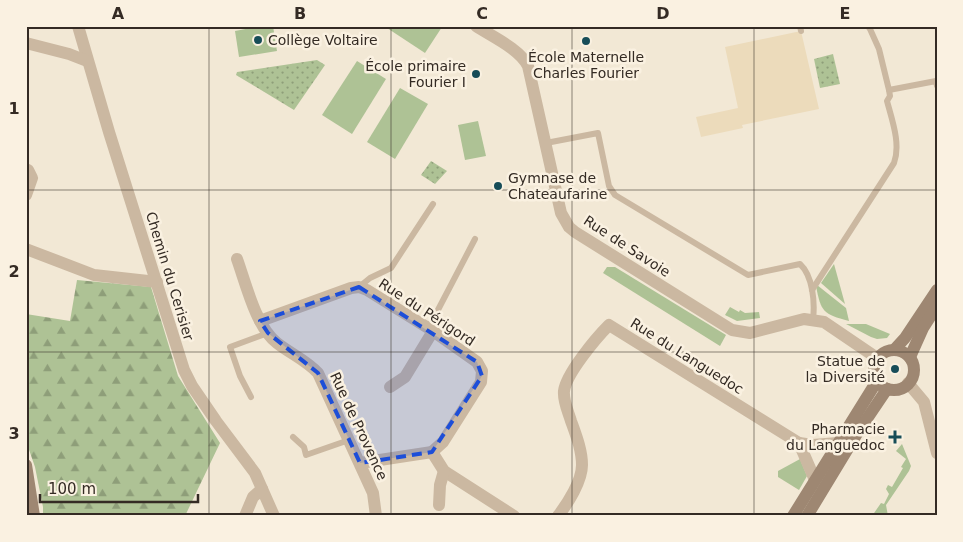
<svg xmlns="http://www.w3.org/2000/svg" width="963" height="542" viewBox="0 0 963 542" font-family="'DejaVu Sans',sans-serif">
	<defs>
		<pattern id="forest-firs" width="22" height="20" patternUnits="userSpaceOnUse" patternTransform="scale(1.25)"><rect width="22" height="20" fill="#aec295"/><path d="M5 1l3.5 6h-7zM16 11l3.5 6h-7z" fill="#8e9e79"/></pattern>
		<pattern id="park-dots" width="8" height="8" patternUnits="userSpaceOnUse" patternTransform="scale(1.25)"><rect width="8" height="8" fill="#aec295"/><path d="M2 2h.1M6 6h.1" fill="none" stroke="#8e9e79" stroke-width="1.8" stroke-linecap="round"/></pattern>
	</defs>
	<rect width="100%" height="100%" fill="#f2e8d5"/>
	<!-- grass -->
	<g fill="#aec295">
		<polygon points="261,26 273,26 277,51 239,57 235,31"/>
		<polygon points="384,26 441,26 442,27 425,53"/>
		<polygon points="357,61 386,79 352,134 322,115"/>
		<polygon points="400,88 428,104 395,159 367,142"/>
		<polygon points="478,121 486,156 465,160 458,125"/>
		<polygon points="834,264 845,304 821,283"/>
		<polygon points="607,267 615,267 726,335 720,346 603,273"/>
		<path d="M817,285l29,23 3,13c-26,-7 -28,-9 -33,-35z"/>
		<polygon points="730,307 739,312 740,310 745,313 759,312 760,318 737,321 725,315"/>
		<polygon points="846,324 866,324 890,334 887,338 877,339 871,337"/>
		<polygon points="902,444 911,466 909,471 886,505 888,516 872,516 881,503 884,504 889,494 886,489 888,485 892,487 903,468 901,467 906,459 896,451"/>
		<polygon points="800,459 807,476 799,490 778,477 778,471"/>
	</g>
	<!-- forest -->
	<polygon fill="url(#forest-firs)" points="77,280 151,287 178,376 220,443 185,516 43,516 43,507 35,467 26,441 26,314 70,321"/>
	<!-- park -->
	<g fill="url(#park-dots)">
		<polygon points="833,54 840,84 820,88 814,59"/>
		<polygon points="317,60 325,65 294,110 236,75 237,72"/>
		<polygon points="431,161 447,171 435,184 421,175"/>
	</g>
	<!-- plaza -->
	<polygon fill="#ecdbbb" points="801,31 819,109 742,125 743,128 701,137 696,117 738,108 725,47"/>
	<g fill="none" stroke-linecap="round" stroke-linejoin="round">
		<!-- lane -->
		<g stroke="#cbb8a1" stroke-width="6">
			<polyline points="800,26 801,31"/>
			<polyline points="889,90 936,81 937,86"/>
			<path d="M546,143l52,-10 11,53 6,9 133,80 52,-11c13,12 15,39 13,55"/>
			<polyline points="359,287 370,278 391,268 433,204"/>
			<path d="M812,290l82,-127c7,-19 -2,-43 -7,-62l3,-5 -1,-6 -10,-41 -9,-20 -2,-3"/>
			<polyline points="428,329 475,239"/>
			<polyline points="251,397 240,376 230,347 268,333"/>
			<polyline points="293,437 304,447 306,455 349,440"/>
		</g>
		<!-- street -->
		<g stroke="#cbb8a1" stroke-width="12">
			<polyline points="78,26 109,132 184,370 192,386 216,421 255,473 274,516"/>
			<path d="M476,26c15,10 44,23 52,40l33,147 8,14 6,5 157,98 18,3 54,-14 20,3 53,36"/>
			<polyline points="26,43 69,54 87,61"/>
			<polyline points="26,169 28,170 32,178 26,195"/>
			<polyline points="26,249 94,275 157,282"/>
			<path d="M237,259c9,25 19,68 40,84 14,11 29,17 41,30l55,120 3,23"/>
			<polyline points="260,321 351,288 359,287 367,290 433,331 477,362 482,371 481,382 443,442 432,452"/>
			<polyline points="908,383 924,402 937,453"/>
			<polyline points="390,387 405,377 433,331"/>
			<polyline points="360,463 432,452 444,471 514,516"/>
			<polyline points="815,480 799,443 813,445 838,443"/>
			<polyline points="439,505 440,485 444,471"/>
			<polyline points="245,516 253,497 262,489"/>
			<path d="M558,516c10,-13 24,-35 24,-51 0,-15 -6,-30 -11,-44 -3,-10 -8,-20 -7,-30 2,-17 32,-53 45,-66l190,118"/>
		</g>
		<!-- secondary -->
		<g stroke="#9e8772" stroke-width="12">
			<polyline points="894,350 905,338 937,290"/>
			<circle cx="894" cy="370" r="20"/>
			<polyline points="910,357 923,328 937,306"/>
			<polyline points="26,465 34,516"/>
			<polyline points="793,516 877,381"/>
			<polyline points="807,516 858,432 887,389"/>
		</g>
	</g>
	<!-- marked area -->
	<path fill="#1d4ed8" fill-opacity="0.2" stroke="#1d4ed8" stroke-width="4" stroke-dasharray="10 6" stroke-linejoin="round" d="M359,287l118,75 5,14 -50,76 -72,11 -42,-90 -50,-40 -8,-12z"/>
	<!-- grid -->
	<path fill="none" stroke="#342b24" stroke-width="1" stroke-opacity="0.55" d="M209,26v490M391,26v490M572,26v490M754,26v490M26,190h911M26,352h911"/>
	<!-- markers -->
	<g fill="#174d58" stroke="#faf1e1" stroke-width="2">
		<circle cx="258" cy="40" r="5"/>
		<circle cx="586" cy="41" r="5"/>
		<circle cx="476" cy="74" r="5"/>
		<circle cx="498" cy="186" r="5"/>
		<circle cx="895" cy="369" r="5"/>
		<path d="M892.5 429.5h5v5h5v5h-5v5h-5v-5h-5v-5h5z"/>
	</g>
	<g text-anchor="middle" stroke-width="5" stroke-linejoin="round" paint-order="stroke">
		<!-- poi labels -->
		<g font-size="14" fill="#342b24" stroke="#faf1e1" text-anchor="end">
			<text x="268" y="45" text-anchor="start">Collège Voltaire</text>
			<text x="586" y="62" text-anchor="middle">École Maternelle<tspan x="586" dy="16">Charles Fourier</tspan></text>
			<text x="466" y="71">École primaire<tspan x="466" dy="16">Fourier I</tspan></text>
			<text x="508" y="183" text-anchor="start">Gymnase de<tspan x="508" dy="16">Chateaufarine</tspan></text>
			<text x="885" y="366">Statue de<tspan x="885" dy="16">la Diversité</tspan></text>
			<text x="885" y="434">Pharmacie<tspan x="885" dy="16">du Languedoc</tspan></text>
		</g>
		<!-- street labels -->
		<g font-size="14" fill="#342b24" stroke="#faf1e1">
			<text transform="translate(627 246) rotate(33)" y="5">Rue de Savoie</text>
			<text transform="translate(170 276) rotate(73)" y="5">Chemin du Cerisier</text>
			<text transform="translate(427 312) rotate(33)" y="5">Rue du Périgord</text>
			<text transform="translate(687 356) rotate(32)" y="5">Rue du Languedoc</text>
			<text transform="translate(359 426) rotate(65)" y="5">Rue de Provence</text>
		</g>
	</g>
	<!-- border -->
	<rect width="963" height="542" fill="none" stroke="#faf1e1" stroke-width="55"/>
	<!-- scale -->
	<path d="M40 494v8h158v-8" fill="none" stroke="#342b24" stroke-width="2.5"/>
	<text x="48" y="494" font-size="15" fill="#342b24" stroke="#faf1e1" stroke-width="4" paint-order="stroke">100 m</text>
	<rect x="28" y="28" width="908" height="486" fill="none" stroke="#342b24" stroke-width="2"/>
	<g font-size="16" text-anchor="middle" font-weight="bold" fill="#342b24">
		<text x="118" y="19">A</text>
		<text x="300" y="19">B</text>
		<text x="482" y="19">C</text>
		<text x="663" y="19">D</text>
		<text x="845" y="19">E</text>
		<text x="14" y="114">1</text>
		<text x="14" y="277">2</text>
		<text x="14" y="439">3</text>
	</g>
</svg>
